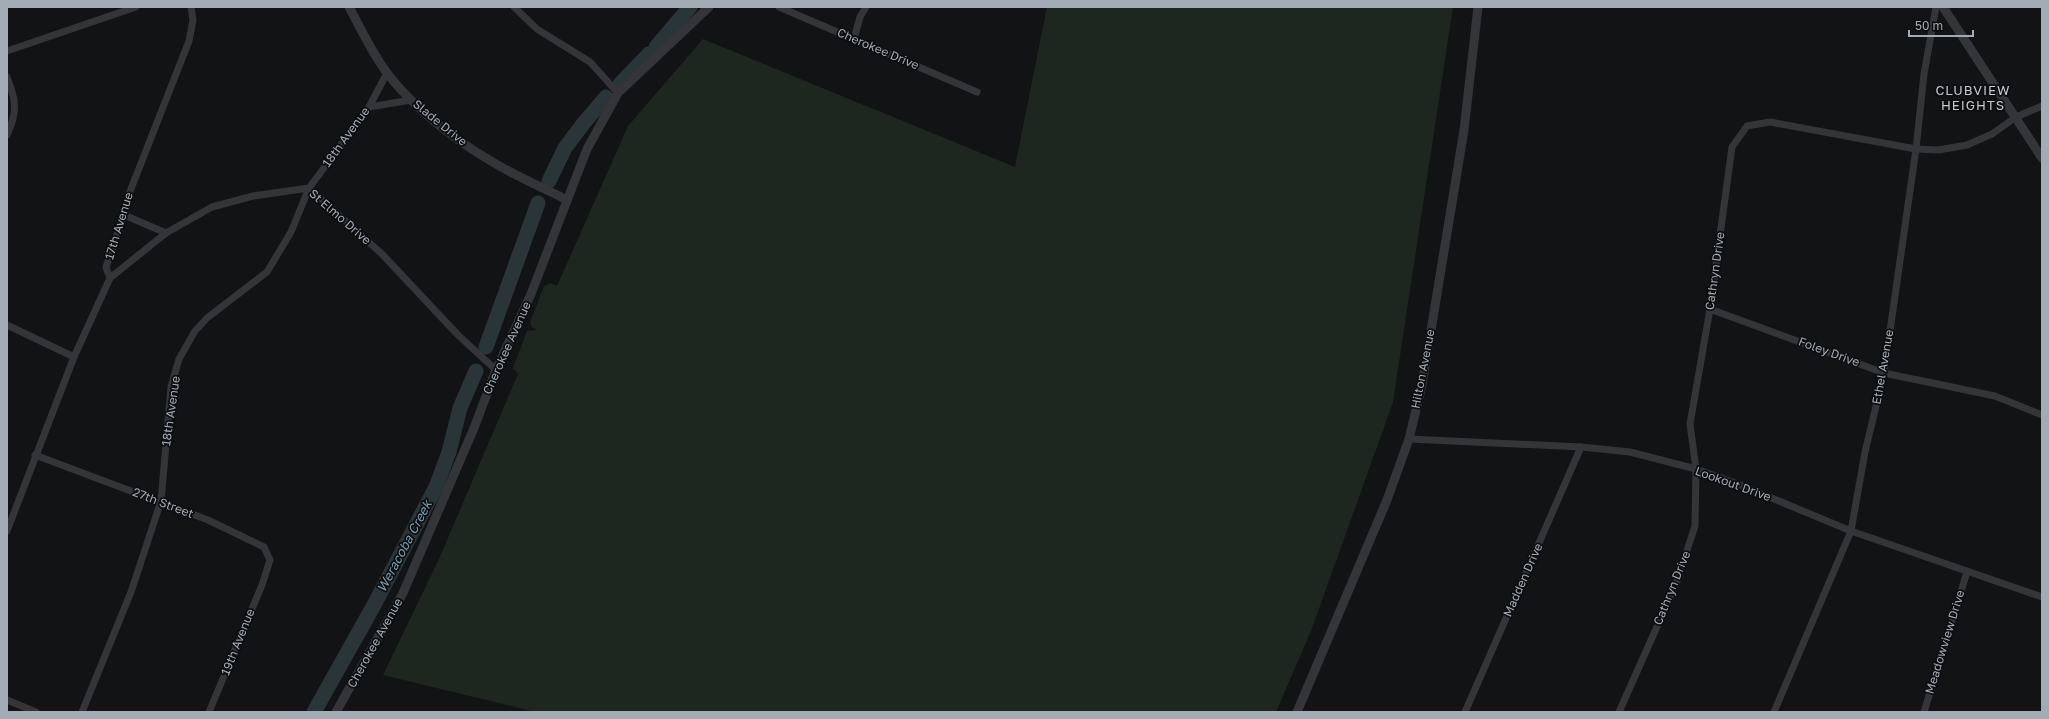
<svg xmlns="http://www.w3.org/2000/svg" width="2049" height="719" viewBox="0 0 2049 719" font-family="'Golos Text',sans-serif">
	<rect width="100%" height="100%" fill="#121314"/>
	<!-- green -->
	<polygon fill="#1e271f" points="1047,7 1453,7 1393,402 1311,631 1276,712 536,712 383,675 439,559 518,374 513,368 527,331 537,330 532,327 530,323 544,286 550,283 557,286 628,126 703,39 1015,167"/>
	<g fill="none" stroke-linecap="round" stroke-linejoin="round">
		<!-- river -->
		<g stroke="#2a353a" stroke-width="15">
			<polyline points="656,47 690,7"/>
			<polyline points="620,84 649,54"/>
			<polyline points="549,181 565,148 583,124 606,97"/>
			<polyline points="486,347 538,203"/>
			<polyline points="314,712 374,605 436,487 449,452 460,408 476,371"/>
		</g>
		<!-- minor -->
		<g stroke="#333539" stroke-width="7">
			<polyline points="514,7 537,29 590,62 618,93"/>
			<polyline points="779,7 977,92"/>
			<polyline points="854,39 860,17 866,7"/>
			<polyline points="7,51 136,7"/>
			<path d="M7,77c9,23 11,35 0,58"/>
			<polyline points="369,107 411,100"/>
			<polyline points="124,215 166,233"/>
			<polyline points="110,278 166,233 212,207 253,196 309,188 382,254 458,335 496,370"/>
			<polyline points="1710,309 1884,373 1995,396 2042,415"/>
			<polyline points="7,325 74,357"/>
			<polyline points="1409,439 1581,447 1630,452 1696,469 1738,484 1851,531 2042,597"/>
			<polyline points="35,455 208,520 264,547 270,560 262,585 209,712"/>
			<polyline points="7,531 74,357 110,278 106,267 124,215 129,194 189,41 193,20 191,7"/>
			<polyline points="7,700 36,712"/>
			<polyline points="82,712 131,592 161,501 171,387 179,359 195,331 207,318 267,272 291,232 309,188 369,107 387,73"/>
			<polyline points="1465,712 1581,447"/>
			<polyline points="1619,712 1676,584 1695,526 1696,469 1690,424 1710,309 1732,147 1747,126 1770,122 1916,149 1938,150 1967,145 1992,134 2016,117 2042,106"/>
			<polyline points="1774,712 1851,531 1865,452 1884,373 1916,149 1924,74 1936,7"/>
			<polyline points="1924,712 1967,572"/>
		</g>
		<!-- tertiary -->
		<g stroke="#333539" stroke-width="9">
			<path d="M349,7c12,22 23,46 38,66 27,35 66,66 104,88 24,15 51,26 76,39"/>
			<polyline points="1943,7 2042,158"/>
			<polyline points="336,712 403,593 474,428 496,370 531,294 587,149 618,93 709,7"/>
			<polyline points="1297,712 1387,500 1409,439 1422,385 1464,130 1478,7"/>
		</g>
	</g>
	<g text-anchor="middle" stroke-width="3.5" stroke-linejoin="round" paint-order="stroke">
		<!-- street labels -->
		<g font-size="12" fill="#a3abb5" stroke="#0d0e0f">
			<text transform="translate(878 49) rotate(23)" y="4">Cherokee Drive</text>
			<text transform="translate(440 123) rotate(39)" y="4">Slade Drive</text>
			<text transform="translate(346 137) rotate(-54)" y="4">18th Avenue</text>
			<text transform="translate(340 217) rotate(41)" y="4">St Elmo Drive</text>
			<text transform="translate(119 226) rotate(-73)" y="4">17th Avenue</text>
			<text transform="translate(1715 271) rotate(-82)" y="4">Cathryn Drive</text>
			<text transform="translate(507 348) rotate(-66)" y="4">Cherokee Avenue</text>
			<text transform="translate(1829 352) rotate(20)" y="4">Foley Drive</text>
			<text transform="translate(1883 367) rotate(-80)" y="4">Ethel Avenue</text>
			<text transform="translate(1423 369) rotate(-79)" y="4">Hilton Avenue</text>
			<text transform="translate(171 411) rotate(-82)" y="4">18th Avenue</text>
			<text transform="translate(1733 484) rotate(20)" y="4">Lookout Drive</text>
			<text transform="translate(163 503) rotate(21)" y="4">27th Street</text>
			<text transform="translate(1523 580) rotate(-66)" y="4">Madden Drive</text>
			<text transform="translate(1672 588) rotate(-68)" y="4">Cathryn Drive</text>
			<text transform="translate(238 642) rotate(-68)" y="4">19th Avenue</text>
			<text transform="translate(1945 642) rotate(-73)" y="4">Meadowview Drive</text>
			<text transform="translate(375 643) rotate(-61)" y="4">Cherokee Avenue</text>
		</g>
		<!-- neighbourhood labels -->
		<g font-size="13" letter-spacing="1" fill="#c4c9d1" stroke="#0d0e0f">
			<text x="1973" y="95">CLUBVIEW<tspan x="1973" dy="15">HEIGHTS</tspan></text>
		</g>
		<!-- water labels -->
		<g font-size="13" font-style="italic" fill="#799eb1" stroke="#0d0e0f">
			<text transform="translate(404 546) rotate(-62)" y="5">Weracoba Creek</text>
		</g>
	</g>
	<!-- border -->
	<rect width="2049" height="719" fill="none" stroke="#a3abb5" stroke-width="16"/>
	<!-- scale -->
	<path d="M1909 30v6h64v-6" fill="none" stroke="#a3abb5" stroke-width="2"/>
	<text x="1915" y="30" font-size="12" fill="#a3abb5" stroke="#0d0e0f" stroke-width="3" paint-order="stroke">50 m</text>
</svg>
